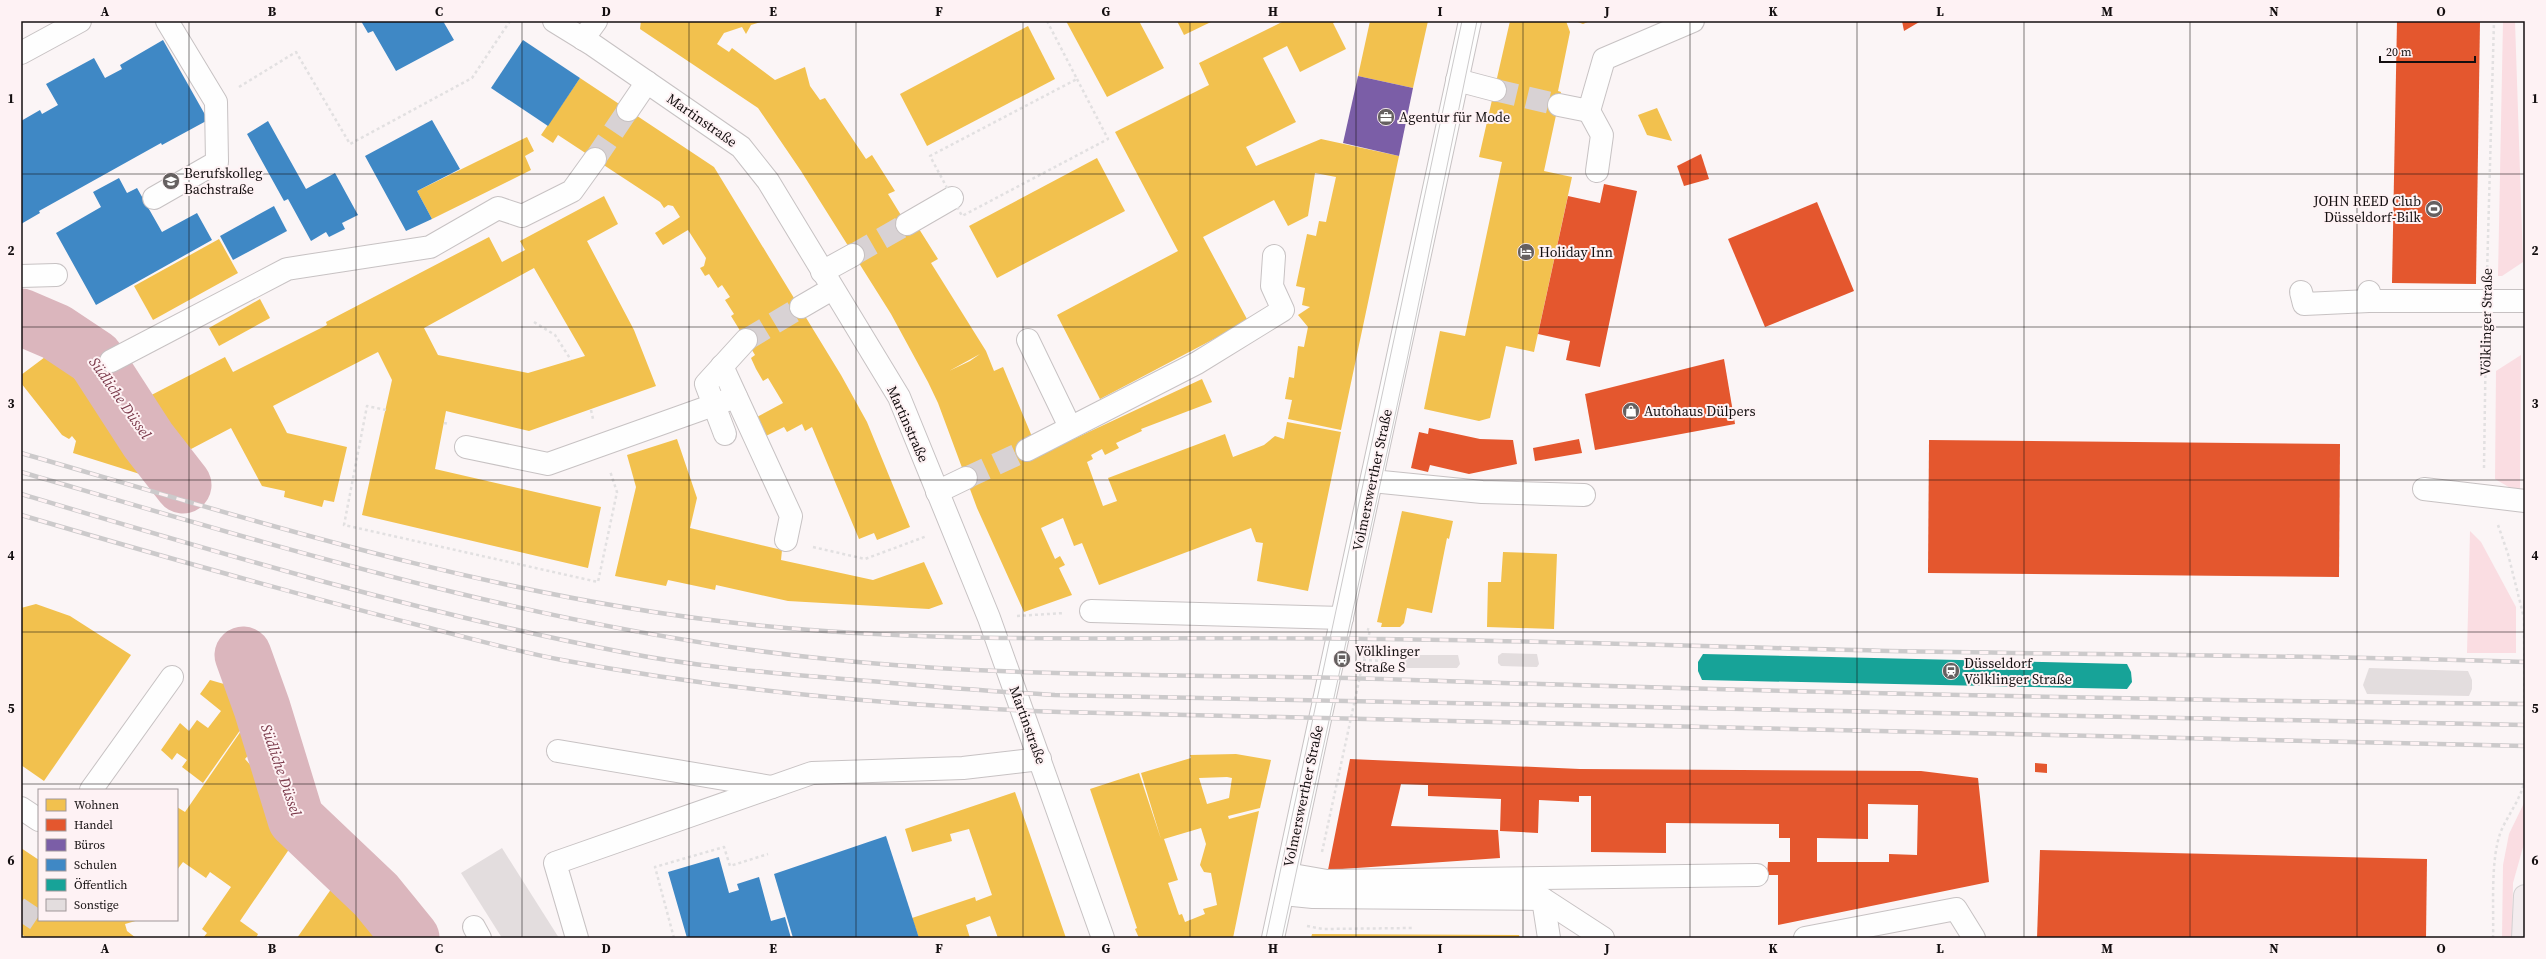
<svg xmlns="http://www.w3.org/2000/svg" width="2546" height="959" viewBox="0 0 2546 959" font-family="'Source Serif 4',serif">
	<rect width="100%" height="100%" fill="#fbf5f6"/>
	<!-- green -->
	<g fill="#fadde2">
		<polygon points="2503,21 2515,21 2523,262 2502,276 2498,276"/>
		<polygon points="2521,355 2520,491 2514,490 2495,479 2496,371"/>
		<polygon points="2470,531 2481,542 2516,607 2516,653 2467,653"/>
		<polygon points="2525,801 2525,840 2513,883 2512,938 2502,938 2503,865 2509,834"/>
	</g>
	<!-- homes -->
	<g fill="#f2c14e" fill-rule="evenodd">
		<path d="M641,21h123l-13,4 -5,9 -4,-7 -18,6 -7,11 12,8 3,-4 43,32 30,-13 5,19 10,14 5,-2 41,61 6,-4 23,36 -7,3 19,31 7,-4 24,38 -7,4 55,88 8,20 9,-4 30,72 -2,20 171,-80 10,23 -71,27 1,2 -26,12 3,5 -14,7 -3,-6 -11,6 2,4 -6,3 16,44 14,-5 -9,-23 117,-44 8,23 31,-12 11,-9 9,3 3,-17 54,10 -33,159 -51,-10 6,-38 -7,-1 -5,-14 -152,57 -17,-42 -8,3 -11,-28 -22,10 14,31 5,-3 5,9 -6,3 13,27 -48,17 -47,-104 -39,-105 -10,-21 -37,-68 -90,-143 -43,-63 -118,-79zM980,354l-10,7 -21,10z"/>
		<polygon points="1066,21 1139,21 1164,68 1107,97"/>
		<polygon points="1177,21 1213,21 1184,35"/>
		<polygon points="1284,21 1337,21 1333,23 1346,49 1300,72 1287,46 1263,58 1296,122 1246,147 1256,166 1321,139 1399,156 1341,430 1288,419 1292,400 1285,399 1289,377 1294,378 1298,346 1304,347 1308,327 1298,315 1310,307 1302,305 1305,288 1296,286 1307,234 1316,236 1319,221 1326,222 1336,177 1315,173 1308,216 1288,226 1274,200 1203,237 1248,321 1100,399 1057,315 1178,251 1115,132 1209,85 1199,63"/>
		<polygon points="1370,21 1428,21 1413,88 1358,76"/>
		<polygon points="1510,21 1566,21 1570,32 1558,91 1561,92 1544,171 1572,177 1534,352 1506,346 1490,418 1479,421 1424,409 1440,331 1465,336 1502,162 1479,157"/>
		<polygon points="1575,21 1590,21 1583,24"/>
		<polygon points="1028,26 1055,79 927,146 900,94"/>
		<polygon points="580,78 714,167 841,375 867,422 910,527 877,540 874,533 859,539 812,427 805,431 802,424 787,432 784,427 766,436 755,418 783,403 768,378 763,381 756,369 751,358 755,355 731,316 734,314 725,300 730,297 722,285 718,288 709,274 705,276 700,268 704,266 706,258 688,230 663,245 655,233 680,217 673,206 668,205 664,208 660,202 558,135 553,143 541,135"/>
		<polygon points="1657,108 1672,141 1647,135 1638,115"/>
		<polygon points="527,137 534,151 525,156 531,170 432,219 417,191"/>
		<polygon points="1097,158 1125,211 997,278 969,226"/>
		<path d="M604,196l14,28 -31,17 47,89 22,56 -127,45 -83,-20 -11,58 166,38 -13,61 -226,-53 30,-135 -14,-28 -105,54 14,27 60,14 -13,55 -10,-2 -2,7 -38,-10 1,-6 -23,-5 -31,-58 -57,30 -40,-54 91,-47 8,15 94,-47 -1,-3 163,-85 13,25 23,-12 -5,-9zM534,268l51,88 -57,17 -90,-18 -14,-27z"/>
		<polygon points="219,239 238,273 153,320 134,286"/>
		<polygon points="260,299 270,318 219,346 209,328"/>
		<polygon points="53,351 95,404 102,398 118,408 162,481 73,453 76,441 72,436 69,439 62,435 21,383 21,375"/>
		<polygon points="677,439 697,498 690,528 782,550 781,560 873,580 924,562 943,604 929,609 788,601 716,585 715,590 668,580 666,586 615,576 636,487 627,455"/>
		<polygon points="1402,511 1453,521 1449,539 1447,538 1432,613 1407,608 1404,623 1400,627 1381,627 1382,623 1377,622"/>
		<polygon points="1503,552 1557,554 1554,629 1487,627 1488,582 1501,582"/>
		<polygon points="36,604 70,616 131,655 44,781 21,765 21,608"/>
		<polygon points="210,680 224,684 241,729 203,783 182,767 187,760 177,753 172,760 161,750 180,723 189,731 197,720 208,728 221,711 200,694"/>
		<polygon points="243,728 252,751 245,759 270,787 264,796 279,835 292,845 240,921 258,934 256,938 203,938 207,933 202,929 231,887 210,872 206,878 183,862 177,870 177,807 185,812"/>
		<path d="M1236,754l35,6 -11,48 -32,8 1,3 30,-8 -26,127h-94l-4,-9 2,-1 -47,-139 49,-16 22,66 -20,-66 50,-15 -1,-3zM1227,777l5,1 -3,20 -22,6 -8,-26zM1201,828l5,16 -6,21 4,7 7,1 6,32 -14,4 2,5 -20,8 -3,-8 -3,1 -11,-32 10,-3 -14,-41z"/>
		<polygon points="1015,792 1066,938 998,938 990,916 966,925 970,938 919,938 912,918 975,897 976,901 992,895 969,829 950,834 952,841 912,852 905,829"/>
		<polygon points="21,848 39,860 39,920 139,920 125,924 127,931 136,938 27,938 21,934"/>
		<polygon points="334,885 353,898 385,938 297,938"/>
		<polygon points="1312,934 1519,935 1520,938 1311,938"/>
	</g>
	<!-- shops -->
	<g fill="#e4572e" fill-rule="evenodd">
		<polygon points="1902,21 1921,21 1904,31"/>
		<polygon points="2397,21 2480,21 2476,284 2392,283"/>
		<polygon points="1701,154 1709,179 1684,186 1677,166"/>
		<polygon points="1604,184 1637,191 1600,367 1566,360 1570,341 1538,334 1568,196 1600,203"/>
		<polygon points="1817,202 1854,291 1765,327 1728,239"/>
		<polygon points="1724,359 1735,424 1595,450 1585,394"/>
		<polygon points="1429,428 1480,439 1513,440 1517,464 1469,474 1430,465 1428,472 1411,468 1419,432 1428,434"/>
		<polygon points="1579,439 1582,453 1535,461 1533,448"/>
		<polygon points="1929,440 2340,444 2339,577 1928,573"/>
		<path d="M1350,759l230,10 341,2 57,7 11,104 -211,43v-50h-11l1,-13h22v-24h-11v-14l-113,-1v30l-75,-1v-56h-12v6l-40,-2 -1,33 -38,-2 1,-32 -73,-3v-11l-27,-1 -10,42 107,4 2,28 -172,12zM1868,804l50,1 -1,50 -28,-1v8h-72v-24l51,1z"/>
		<polygon points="2035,763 2047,764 2047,773 2035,772"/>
		<polygon points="2040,850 2427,859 2426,938 2037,938"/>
	</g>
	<!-- offices -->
	<polygon fill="#7b5ea7" points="1358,76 1413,88 1399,156 1343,143"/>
	<!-- schools -->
	<g fill="#3f88c5">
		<polygon points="361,21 443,21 454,40 396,71 373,31 368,33"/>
		<polygon points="163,40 208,120 162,145 161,143 39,211 40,213 21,224 21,121 40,110 42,114 58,105 46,84 94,58 105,78 122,69 120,65"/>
		<polygon points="523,40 580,78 548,126 491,88"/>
		<polygon points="432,120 460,169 417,191 432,219 406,231 365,156"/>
		<polygon points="268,121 306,189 335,173 358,215 342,223 345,229 329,237 326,232 311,241 288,199 284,201 247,134"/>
		<polygon points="119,178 127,193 137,188 162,232 197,213 212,240 96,305 56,233 101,207 93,192"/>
		<polygon points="274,206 287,231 233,260 220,236"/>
		<polygon points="886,836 919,938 793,938 774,874"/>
		<polygon points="719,857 729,893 739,890 737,884 759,877 771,921 785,917 791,938 687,938 668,872"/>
	</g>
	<!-- public -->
	<polygon fill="#17a398" points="1703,654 2127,664 2131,672 2132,682 2127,689 1702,680 1698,671 1698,662"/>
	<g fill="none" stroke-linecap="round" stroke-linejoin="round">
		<!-- river -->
		<g stroke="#dbb6bd" stroke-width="57">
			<polyline points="21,317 56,332 95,358 148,440 183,485"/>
			<polyline points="243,655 262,708 296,819 376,895 411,938"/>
		</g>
	</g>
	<!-- building -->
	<g fill="#e3ddde">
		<polygon points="1502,653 1537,654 1539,664 1537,667 1501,666 1498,663 1498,656"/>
		<polygon points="1402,655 1458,655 1460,664 1457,668 1402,668 1400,658"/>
		<polygon points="2369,668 2468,671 2472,680 2472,689 2469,696 2367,694 2363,685"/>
		<polygon points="502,848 559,938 502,938 461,873"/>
	</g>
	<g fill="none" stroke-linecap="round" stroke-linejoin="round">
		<!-- minor-tunnel -->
		<g stroke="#d8d2d4" stroke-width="22" stroke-dasharray="22 11" stroke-linecap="butt">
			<polyline points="1495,90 1559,105"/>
			<polyline points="595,159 628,110"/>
			<polyline points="853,255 907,224"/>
			<polyline points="746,340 801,307"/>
			<polyline points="966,478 1027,450"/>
			<polyline points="21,923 39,896"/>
		</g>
		<defs>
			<g id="minor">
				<polyline points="554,21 593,45 741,147 768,181 899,397 989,618 1103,938"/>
				<polyline points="583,39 596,21"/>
				<polyline points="21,53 80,21"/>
				<polyline points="1457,80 1495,90"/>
				<polyline points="1559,105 1589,111 1604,59 1693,21"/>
				<polyline points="628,110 647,82"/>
				<polyline points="1589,111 1602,135 1597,171"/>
				<polyline points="154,198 217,162 216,102 167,21"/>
				<polyline points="907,224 952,198"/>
				<polyline points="822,272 853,255"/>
				<polyline points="21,276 56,275"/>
				<polyline points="2301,292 2304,304 2369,301"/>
				<polyline points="2369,292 2369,301 2525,301"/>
				<polyline points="801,307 832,289"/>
				<polyline points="1028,340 1070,427"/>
				<polyline points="111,361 287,269 430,247 498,208 522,216 572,191 595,159"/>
				<polyline points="722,366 791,516 786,540"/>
				<polyline points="725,434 706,384 746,340"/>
				<polyline points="466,447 548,464 736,397"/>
				<polyline points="1027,450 1197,363 1283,310 1272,286 1274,256"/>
				<polyline points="1372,481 1482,492 1584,495"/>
				<polyline points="2424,489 2525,501"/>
				<polyline points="937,492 966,478"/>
				<polyline points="1091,611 1342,618"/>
				<polyline points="558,751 772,787"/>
				<polyline points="91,790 172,677"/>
				<polyline points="21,808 39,820"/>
				<polyline points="1287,874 1327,881 1757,875"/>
				<polyline points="1283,894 1313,897 1543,899 1603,938"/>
				<polyline points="1543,899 1549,938"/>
				<polyline points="474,927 480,938"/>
				<polyline points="577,938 555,863 812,773 963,768 1040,759"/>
				<polyline points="1273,938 1470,21"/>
				<polyline points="1805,938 1956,909 1974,938"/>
			</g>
			<polyline id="major" points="2523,938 2525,896"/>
		</defs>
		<!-- minor casing -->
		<use href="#minor" stroke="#c7c2c3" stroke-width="24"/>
		<!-- major casing -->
		<use href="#major" stroke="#d3d0d1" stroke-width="24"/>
		<!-- path -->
		<g stroke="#e2e0e1" stroke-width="2.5" stroke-dasharray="3 3" stroke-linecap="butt">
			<polyline points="1047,21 1077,79"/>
			<polygon points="1077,79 1108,139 962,216 930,156"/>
			<polyline points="239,87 296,52 350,144 472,78 510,21"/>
			<polyline points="2487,274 2494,21"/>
			<polyline points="534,322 555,335 571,360"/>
			<polyline points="386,410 367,406 344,525 598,582 617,492 610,471"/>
			<polyline points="591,410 593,419"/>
			<polyline points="444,423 449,424"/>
			<polyline points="2484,468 2486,329"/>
			<polyline points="813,547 865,559 927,536"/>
			<polyline points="1017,616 1064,613"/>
			<polyline points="1363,660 1386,661"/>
			<polyline points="1322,852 1370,630 1367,629"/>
			<polyline points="1307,926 1323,929 1414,928"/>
			<polyline points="674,938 655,867 724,847 730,866 768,854"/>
			<path d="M2493,938c1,-31 -3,-78 8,-107 8,-18 20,-32 24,-52l-1,-161 -16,-64 -10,-29"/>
		</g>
		<!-- minor -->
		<use href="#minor" stroke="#fefefe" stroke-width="22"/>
		<!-- major -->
		<use href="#major" stroke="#f3ecee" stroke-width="22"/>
		<!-- tram -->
		<g stroke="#cccacb" stroke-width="1">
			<polyline points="1266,938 1462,21"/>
			<polyline points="1282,938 1407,360 1477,21"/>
		</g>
		<defs>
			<g id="rail">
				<path d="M21,453c234,68 472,143 715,170 215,24 431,12 647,16 169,2 338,8 507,12 212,4 424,4 635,11"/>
				<path d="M21,472c268,78 537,161 816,188 180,18 364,14 545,19 381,13 762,21 1143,25"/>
				<path d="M21,494c198,59 398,119 601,158 69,14 140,20 210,26 75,6 149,13 223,17l1470,30"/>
				<path d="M21,515c133,39 266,77 401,111 47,12 93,25 140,34 165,31 332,46 499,52l1464,34"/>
			</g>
		</defs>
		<!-- rail casing -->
		<use href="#rail" stroke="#cccacb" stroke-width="4.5"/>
		<!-- rail -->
		<use href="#rail" stroke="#fef2f4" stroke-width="3" stroke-dasharray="9" stroke-linecap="butt"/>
	</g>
	<!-- grid -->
	<path fill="none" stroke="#140f10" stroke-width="1" stroke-opacity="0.55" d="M189,21v917M356,21v917M522,21v917M689,21v917M856,21v917M1023,21v917M1190,21v917M1356,21v917M1523,21v917M1690,21v917M1857,21v917M2024,21v917M2190,21v917M2357,21v917M21,174h2504M21,327h2504M21,480h2504M21,632h2504M21,784h2504"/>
	<!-- icons -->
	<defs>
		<symbol id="office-disc" viewBox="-11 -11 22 22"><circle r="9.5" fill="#656060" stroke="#fef2f4"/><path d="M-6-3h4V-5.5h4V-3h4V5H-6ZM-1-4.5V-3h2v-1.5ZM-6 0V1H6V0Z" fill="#fff"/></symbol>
		<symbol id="school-disc" viewBox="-11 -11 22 22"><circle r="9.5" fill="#656060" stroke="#fef2f4"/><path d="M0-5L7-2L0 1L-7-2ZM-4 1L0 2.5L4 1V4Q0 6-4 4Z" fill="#fff"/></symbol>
		<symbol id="stadium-disc" viewBox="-11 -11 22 22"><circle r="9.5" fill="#656060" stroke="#fef2f4"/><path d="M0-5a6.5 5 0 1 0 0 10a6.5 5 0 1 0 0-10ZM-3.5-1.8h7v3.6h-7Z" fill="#fff"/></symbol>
		<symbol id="hotel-disc" viewBox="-11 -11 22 22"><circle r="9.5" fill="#656060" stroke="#fef2f4"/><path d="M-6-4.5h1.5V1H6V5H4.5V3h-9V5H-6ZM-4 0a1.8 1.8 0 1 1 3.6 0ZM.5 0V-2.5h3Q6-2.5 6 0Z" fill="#fff"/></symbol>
		<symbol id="shop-disc" viewBox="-11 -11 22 22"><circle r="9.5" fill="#656060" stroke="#fef2f4"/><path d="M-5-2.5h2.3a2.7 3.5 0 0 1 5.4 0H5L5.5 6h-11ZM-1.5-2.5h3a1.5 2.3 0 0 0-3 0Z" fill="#fff"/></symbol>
		<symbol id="bus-disc" viewBox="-11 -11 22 22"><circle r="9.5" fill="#656060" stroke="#fef2f4"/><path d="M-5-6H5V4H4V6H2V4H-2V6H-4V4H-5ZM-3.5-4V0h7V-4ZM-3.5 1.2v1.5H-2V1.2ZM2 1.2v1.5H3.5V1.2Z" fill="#fff"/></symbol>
		<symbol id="station-disc" viewBox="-11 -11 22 22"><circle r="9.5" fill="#656060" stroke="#fef2f4"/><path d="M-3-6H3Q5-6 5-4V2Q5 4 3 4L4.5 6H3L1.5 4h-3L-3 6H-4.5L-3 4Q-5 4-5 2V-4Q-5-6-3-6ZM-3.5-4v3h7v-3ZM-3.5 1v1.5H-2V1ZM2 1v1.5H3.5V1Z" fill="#fff"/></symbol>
	</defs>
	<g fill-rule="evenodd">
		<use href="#office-disc" x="1376" y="107" width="20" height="20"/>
		<use href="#school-disc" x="161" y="171" width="20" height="20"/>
		<use href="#stadium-disc" x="2424" y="199" width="20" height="20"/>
		<use href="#hotel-disc" x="1516" y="242" width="20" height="20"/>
		<use href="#shop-disc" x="1621" y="401" width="20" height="20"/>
		<use href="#bus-disc" x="1332" y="649" width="20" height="20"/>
		<use href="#station-disc" x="1941" y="661" width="20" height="20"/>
	</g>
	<g text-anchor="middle" stroke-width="4" stroke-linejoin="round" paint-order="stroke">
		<!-- poi labels -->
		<g font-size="14" fill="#140f10" stroke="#fef2f4" text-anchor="start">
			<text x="1399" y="122">Agentur für Mode</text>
			<text x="184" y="178">Berufskolleg<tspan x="184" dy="16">Bachstraße</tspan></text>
			<text x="2421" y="206" text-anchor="end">JOHN REED Club<tspan x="2421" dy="16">Düsseldorf-Bilk</tspan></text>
			<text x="1539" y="257">Holiday Inn</text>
			<text x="1644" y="416">Autohaus Dülpers</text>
			<text x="1355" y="656">Völklinger<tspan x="1355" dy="16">Straße S</tspan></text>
			<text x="1964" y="668">Düsseldorf<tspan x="1964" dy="16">Völklinger Straße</tspan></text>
		</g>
		<!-- street labels -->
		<g font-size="14" fill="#140f10" stroke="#fef2f4">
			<text transform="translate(702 120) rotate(35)" y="5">Martinstraße</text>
			<text transform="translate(2486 322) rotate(-89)" y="5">Völklinger Straße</text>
			<text transform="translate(908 424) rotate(66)" y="5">Martinstraße</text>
			<text transform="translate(1372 480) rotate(-78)" y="5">Volmerswerther Straße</text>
			<text transform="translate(1028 725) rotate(70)" y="5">Martinstraße</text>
			<text transform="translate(1303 796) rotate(-78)" y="5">Volmerswerther Straße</text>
		</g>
		<!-- water labels -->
		<g font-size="15" font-style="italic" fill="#7a394a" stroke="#fef2f4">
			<text transform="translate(120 398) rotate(55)" y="5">Südliche Düssel</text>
			<text transform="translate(281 770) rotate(71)" y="5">Südliche Düssel</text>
		</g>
	</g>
	<!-- border -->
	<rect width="2546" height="959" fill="none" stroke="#fef2f4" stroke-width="44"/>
	<!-- legend -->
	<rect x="38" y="789" width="140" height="132" fill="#fef2f4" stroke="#a09799"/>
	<rect x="46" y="799" width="20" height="12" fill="#f2c14e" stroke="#a09799"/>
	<text x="74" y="809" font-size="12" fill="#140f10">Wohnen</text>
	<rect x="46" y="819" width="20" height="12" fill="#e4572e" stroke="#a09799"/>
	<text x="74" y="829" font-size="12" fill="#140f10">Handel</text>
	<rect x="46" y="839" width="20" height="12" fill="#7b5ea7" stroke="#a09799"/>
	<text x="74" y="849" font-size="12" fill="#140f10">Büros</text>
	<rect x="46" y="859" width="20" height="12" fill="#3f88c5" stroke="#a09799"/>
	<text x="74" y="869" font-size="12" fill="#140f10">Schulen</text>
	<rect x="46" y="879" width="20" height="12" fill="#17a398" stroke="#a09799"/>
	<text x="74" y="889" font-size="12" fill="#140f10">Öffentlich</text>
	<rect x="46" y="899" width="20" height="12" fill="#e3ddde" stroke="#a09799"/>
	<text x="74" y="909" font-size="12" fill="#140f10">Sonstige</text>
	<!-- scale -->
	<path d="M2380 56v6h95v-6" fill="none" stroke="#140f10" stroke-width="2"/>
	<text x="2386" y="56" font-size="12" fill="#140f10" stroke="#fef2f4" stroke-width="3" paint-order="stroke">20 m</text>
	<rect x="22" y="22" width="2502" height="915" fill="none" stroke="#140f10" stroke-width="1.5"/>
	<g font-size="13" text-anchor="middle" font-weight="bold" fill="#140f10">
		<text x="105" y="16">A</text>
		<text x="272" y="16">B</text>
		<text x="439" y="16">C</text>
		<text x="606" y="16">D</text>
		<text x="773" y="16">E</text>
		<text x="939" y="16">F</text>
		<text x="1106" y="16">G</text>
		<text x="1273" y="16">H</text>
		<text x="1440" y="16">I</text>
		<text x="1607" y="16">J</text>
		<text x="1773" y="16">K</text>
		<text x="1940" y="16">L</text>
		<text x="2107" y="16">M</text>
		<text x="2274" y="16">N</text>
		<text x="2441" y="16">O</text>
		<text x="11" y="103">1</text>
		<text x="2535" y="103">1</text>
		<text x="11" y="255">2</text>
		<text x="2535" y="255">2</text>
		<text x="11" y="408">3</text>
		<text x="2535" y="408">3</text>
		<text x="11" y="560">4</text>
		<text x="2535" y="560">4</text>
		<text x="11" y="713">5</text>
		<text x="2535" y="713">5</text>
		<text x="11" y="865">6</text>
		<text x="2535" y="865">6</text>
		<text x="105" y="953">A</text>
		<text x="272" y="953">B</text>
		<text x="439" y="953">C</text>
		<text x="606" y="953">D</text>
		<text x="773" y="953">E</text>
		<text x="939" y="953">F</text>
		<text x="1106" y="953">G</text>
		<text x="1273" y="953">H</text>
		<text x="1440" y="953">I</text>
		<text x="1607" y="953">J</text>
		<text x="1773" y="953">K</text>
		<text x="1940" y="953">L</text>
		<text x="2107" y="953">M</text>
		<text x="2274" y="953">N</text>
		<text x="2441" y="953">O</text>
	</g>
</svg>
